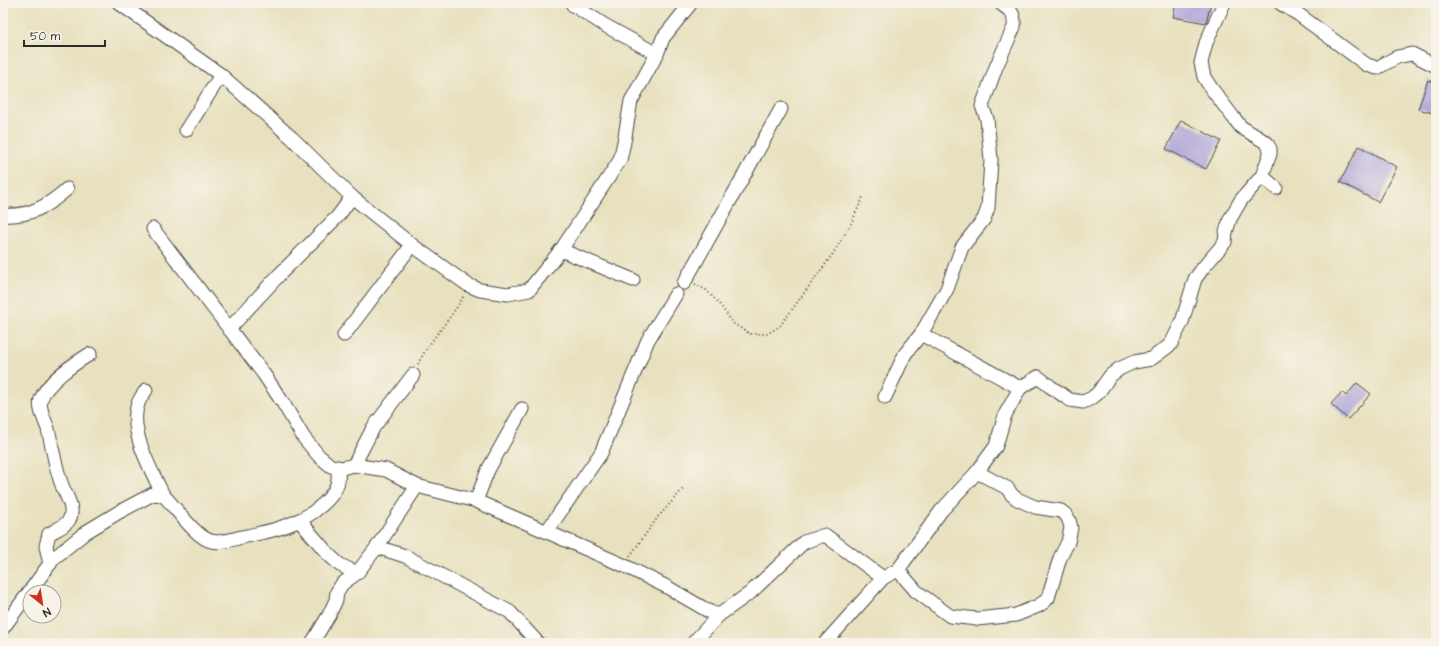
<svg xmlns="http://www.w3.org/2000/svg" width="1439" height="646" viewBox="0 0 1439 646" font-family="'Architects Daughter',sans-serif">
	<rect width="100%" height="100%" fill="#f7f3e8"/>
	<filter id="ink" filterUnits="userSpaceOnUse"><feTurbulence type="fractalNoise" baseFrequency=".025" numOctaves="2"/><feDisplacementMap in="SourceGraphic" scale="8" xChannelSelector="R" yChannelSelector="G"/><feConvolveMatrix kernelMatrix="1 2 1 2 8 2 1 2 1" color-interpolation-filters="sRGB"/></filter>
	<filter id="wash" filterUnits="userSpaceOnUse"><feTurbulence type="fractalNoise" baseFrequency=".012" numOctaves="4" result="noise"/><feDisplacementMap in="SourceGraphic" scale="16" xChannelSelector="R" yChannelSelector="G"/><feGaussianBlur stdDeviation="0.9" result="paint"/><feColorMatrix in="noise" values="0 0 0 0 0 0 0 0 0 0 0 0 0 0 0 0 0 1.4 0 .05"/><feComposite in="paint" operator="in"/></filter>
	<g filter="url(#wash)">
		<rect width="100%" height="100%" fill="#e8e1bf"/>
		<g id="blocks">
			<!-- building -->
			<g fill="#b1a7d9">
				<polygon points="1176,3 1211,3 1206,23 1173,17"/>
				<polygon points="1428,80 1436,83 1436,114 1418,109"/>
				<polygon points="1181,120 1221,141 1206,169 1166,149"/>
				<polygon points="1359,146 1397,167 1378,202 1340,182"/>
				<polygon points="1357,383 1371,394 1348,419 1331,404 1342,392 1346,396"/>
			</g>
		</g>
	</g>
	<g filter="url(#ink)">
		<use href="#blocks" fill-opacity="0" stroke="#474641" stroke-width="1"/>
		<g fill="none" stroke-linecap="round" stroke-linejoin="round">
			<defs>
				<g id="minor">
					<polyline points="119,3 221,75 292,138 352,197"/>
					<polyline points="1280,3 1298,14 1367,65 1377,68 1397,57 1412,54 1436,66"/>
					<polyline points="573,5 606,26 657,54"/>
					<polyline points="186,130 221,75"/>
					<polyline points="1262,176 1276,188"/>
					<path d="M3,215c26,2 45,-9 64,-26"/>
					<polyline points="153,229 263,373 283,403 304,438 319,456 331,466 342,468 354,465 386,470 417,486 476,501 623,565 667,587 710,612 719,615"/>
					<polyline points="561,250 620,160 624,142 631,101 657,54 663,38 691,3"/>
					<polyline points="684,283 781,109"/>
					<polyline points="229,329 279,275 338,216 352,197 412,245 468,285 480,290 508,294 529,290 561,250 633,280"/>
					<polyline points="921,334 1020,388"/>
					<polyline points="344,335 412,245"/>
					<path d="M146,390c-3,5 -7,9 -8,14 -10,27 14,67 25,91"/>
					<path d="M885,397l20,-43 16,-20 26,-45 15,-42 22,-28 4,-11 3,-48 -4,-41 -5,-13 14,-39 18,-40c1,-14 -3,-16 -14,-24"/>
					<polyline points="354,465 373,428 413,375"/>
					<polyline points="476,501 488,470 522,409"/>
					<polyline points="299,520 329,555 340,565 357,573"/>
					<polyline points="547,531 601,453 648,340 676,294"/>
					<polyline points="377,547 405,556 510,612 538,643"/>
					<path d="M50,564l-4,-18 3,-12c6,-4 17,-8 20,-14 6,-10 -2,-23 -6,-32 -8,-20 -10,-39 -15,-59 -3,-9 -10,-21 -7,-30 6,-17 34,-36 49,-45"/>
					<polyline points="898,570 916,591 950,616 977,619 1016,615 1038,606 1044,602 1048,598 1060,558 1068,542 1071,528 1069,520 1066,515 1061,511 1035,507 1017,499 1012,495 1007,488 977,472 996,446 1005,415 1020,388 1038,377 1051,387 1070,400 1083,402 1092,398 1098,393 1110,376 1119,369 1134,362 1151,359 1166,348 1171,344 1182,322 1195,279 1203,268 1225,242 1226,232 1230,219 1241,200 1262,176 1270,154 1270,149 1267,143 1241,127 1233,117 1211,88 1204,77 1201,63 1206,43 1224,3"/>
					<path d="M3,628l51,-70 32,-26 33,-20 34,-18 10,1c12,11 32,42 48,46 12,3 24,-3 36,-5 13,-3 26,-5 38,-10 22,-7 61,-31 52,-58"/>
					<polyline points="312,643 329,615 336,600 337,592 342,584 357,573 377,547 417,486"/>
					<polyline points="693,643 719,615 750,593 804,542 825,535 883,578"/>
					<polyline points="825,643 883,578 898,570 941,511 977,472"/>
				</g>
			</defs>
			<!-- minor casing -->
			<use href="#minor" stroke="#474641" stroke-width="15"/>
			<!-- path -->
			<g stroke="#474641" stroke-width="2" stroke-dasharray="1 3" stroke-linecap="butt">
				<polyline points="695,284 706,290 717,301 734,324 750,334 767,334 780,326 832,255 850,226 863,197"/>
				<path d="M418,364c12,-25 33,-44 46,-69"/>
				<polyline points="630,556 658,517 684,488"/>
			</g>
			<!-- minor -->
			<use href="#minor" stroke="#fff" stroke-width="13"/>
		</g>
	</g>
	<!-- margin -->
	<rect width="1439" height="646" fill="none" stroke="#f7f3e8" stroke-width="16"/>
	<!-- north arrow -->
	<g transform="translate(42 604) rotate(150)"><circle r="19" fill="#f7f3e8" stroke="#a5a39c"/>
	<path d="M0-3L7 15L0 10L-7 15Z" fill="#c8321e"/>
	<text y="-6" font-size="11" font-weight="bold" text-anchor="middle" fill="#2b2b2b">N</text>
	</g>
	<!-- scale -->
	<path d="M24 40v6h81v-6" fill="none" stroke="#2b2b2b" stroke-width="2"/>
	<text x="30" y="40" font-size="12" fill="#2b2b2b" stroke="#f7f3e8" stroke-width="3" paint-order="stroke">50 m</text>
</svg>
